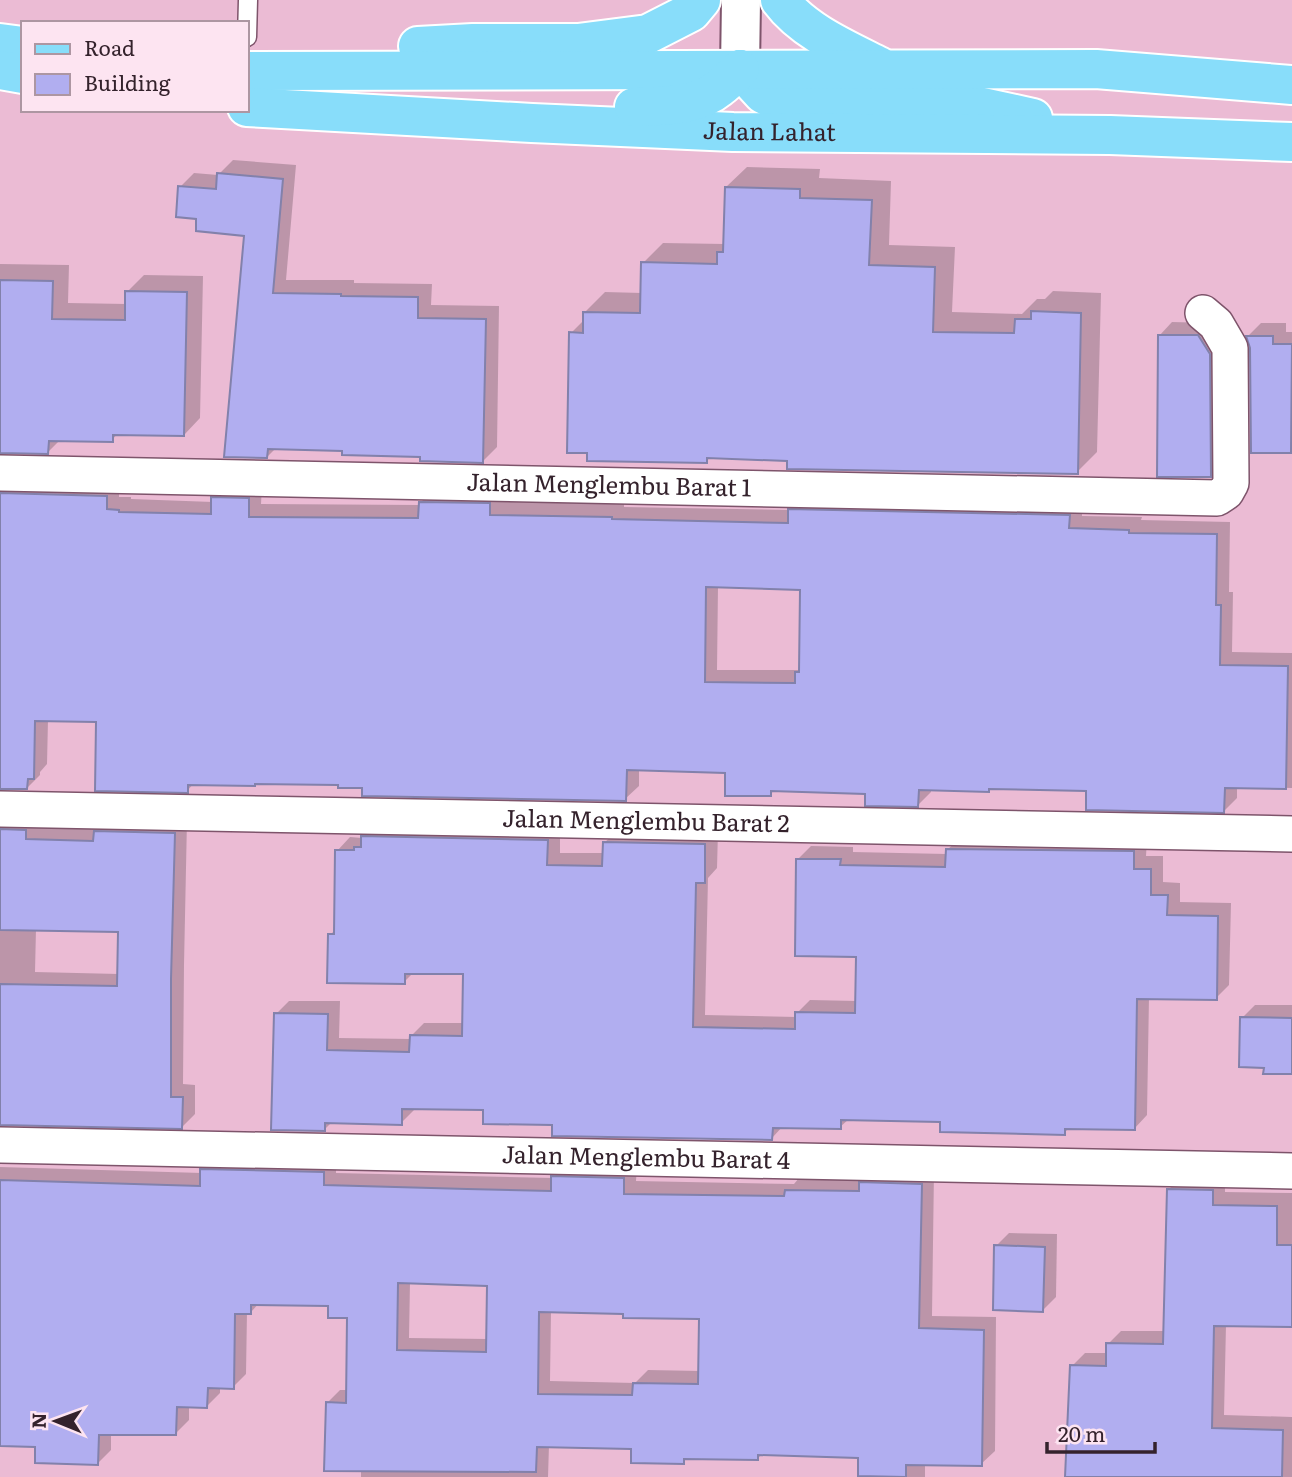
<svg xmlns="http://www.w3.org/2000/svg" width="1292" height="1477" viewBox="0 0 1292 1477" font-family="Literata,serif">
	<rect width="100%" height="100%" fill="#ebbbd4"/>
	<!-- shadow -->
	<g fill="#0003" fill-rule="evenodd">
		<polygon points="233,160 296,165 286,280 354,280 354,283 432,284 431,305 499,306 497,447 483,461 344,449 276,448 267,457 246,234 198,217 180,187 194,173 218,175"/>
		<polygon points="747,167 820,169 819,178 891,181 889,245 955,247 952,312 1022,314 1037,299 1045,299 1053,291 1101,293 1097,452 1077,472 711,457 706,461 571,333 585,319 585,312 605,292 642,293 643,263 663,243 725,244 726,187"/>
		<polygon points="0,264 69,265 68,303 127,304 127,292 144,275 203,276 200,418 184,435 118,433 112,440 61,439 48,452 0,451"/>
		<polygon points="1172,322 1211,323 1223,462 1210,475 1159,336"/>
		<polygon points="1261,323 1286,323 1286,332 1292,332 1292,450 1290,452 1248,336"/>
		<path d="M0,475l119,9v13h12v2l82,3v-4l13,-13 36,1 -1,18 160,1v-3l13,-13 69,2v11l121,2v3l165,3 14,-13 279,6v13l60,1 -1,3 89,2 -1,70h4l-1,60 60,1v135l-55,-1v11l-13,13 -136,-21 -157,-2v4l-13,13 -51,-13 -92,-2 -5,4 -43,-23 -88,-2v17l-14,13 -261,-13 -24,-3h-146l-7,8 -89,-70 -50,-1 -1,44 -7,8v3l-13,13 -27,-1zM718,586l84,2 -1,80 -2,2h-82z"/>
		<path d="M0,811l187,9 -3,145 -1,119 12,1v29l-13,13 -182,-4zM36,929l84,1 -1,44 -84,-2z"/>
		<polygon points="376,824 560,827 560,853 604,853 604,843 618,830 718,831 717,868 708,878 705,1015 797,1017 797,1013 810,1000 857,1001 858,955 798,859 811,846 853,847 853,852 947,854 947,850 961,837 1147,839 1146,856 1163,856 1163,882 1180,883 1180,902 1231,903 1229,985 1216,998 1149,997 1147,1115 1134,1129 1070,1127 1064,1133 942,1120 849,1119 840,1127 783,1126 772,1138 554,1123 485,1108 414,1107 414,1110 401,1123 332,1122 324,1130 276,1014 289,1001 340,1001 339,1038 411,1039 411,1036 424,1023 464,1023 465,973 414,972 404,982 330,935 336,929 337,851 350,837 362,838"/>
		<polygon points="1255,1005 1292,1005 1292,1073 1265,1066 1242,1018"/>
		<path d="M215,1157l121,2v14l217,5 13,-14 71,1 -1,16 158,3 5,-6 135,-7 -2,145 64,1 -1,134 -14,13 -56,-1v14h-65v-20l-98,-3 -5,5 -69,-2 -5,5 -50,-15 -84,-2 -1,32h-187v-7l-34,-67 13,-13h8l1,-73 -19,-13 -71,-1 -8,9h-4l-1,62 -13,13h-13v6l-13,13h-18v14l-13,13h-65v17l-13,13 -61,-18 -37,-1v-277l202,6v-3zM410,1282l79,2 -1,55 -79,-1zM551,1311l74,2 76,4 -1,54 -52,-1 -13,13 -85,-2z"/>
		<polygon points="1182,1176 1225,1177 1225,1192 1292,1193 1292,1325 1226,1325 1224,1415 1292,1417 1292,1477 1067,1477 1072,1366 1085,1353 1108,1353 1108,1344 1121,1331 1165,1331 1169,1189"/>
		<polygon points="1009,1233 1057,1234 1056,1297 1043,1310 996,1246"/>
	</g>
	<!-- building -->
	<g fill="#b1aef0" stroke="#8281ab" stroke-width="2" fill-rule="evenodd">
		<polygon points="217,173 283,179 273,293 341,294 341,296 418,297 418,318 486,319 483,463 420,461 420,457 342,455 342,451 268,449 267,458 224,457 244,236 196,231 196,219 176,217 178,186 216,189"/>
		<polygon points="725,187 800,189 800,198 872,200 869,265 935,267 933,332 1014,333 1015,319 1031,319 1031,311 1081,313 1078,474 787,469 787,461 707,458 707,463 587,461 587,453 567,453 569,332 583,333 583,312 640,313 641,262 717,264 717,252 723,252"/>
		<polygon points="0,280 53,281 52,319 125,320 125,291 187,292 184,436 113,435 113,442 49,441 48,454 0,453"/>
		<polygon points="1158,335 1198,335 1210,354 1211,477 1157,477"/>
		<polygon points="1246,336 1273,336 1273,344 1292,344 1291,453 1251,453 1250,348"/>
		<path d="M0,493l107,3v13l12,1v2l92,2v-17l38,1v19l169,1 1,-16 71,1v12l122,2v2l176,4v-14l282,6 -1,13 60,2v3l88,1 -1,71h5l-1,60 68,1 -2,123 -61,-1 -1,25 -138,-3v-19l-97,-2v3l-70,-2 -1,17 -53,-1v-12l-94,-3v5h-46v-23l-98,-3 -1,31 -264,-5v-8h-24v-3l-83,-1v2l-67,-1v8l-93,-2 1,-69 -61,-1 -1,58h-6l-1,10h-27zM706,587l94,3 -1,82h-4v11l-90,-1z"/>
		<polygon points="0,829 26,830 26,839 93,841 94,831 175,833 171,979 171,1097 183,1097 182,1129 0,1125 0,984 117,986 118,932 0,930"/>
		<polygon points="361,836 548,840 547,865 602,866 603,842 705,844 705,883 696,883 693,1027 795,1029 795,1012 855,1013 856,957 795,956 796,859 841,859 840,865 945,867 946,849 1134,851 1134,869 1151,869 1151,895 1168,895 1167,915 1218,916 1217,1000 1137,999 1135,1130 1065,1129 1065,1135 940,1132 940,1122 841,1120 841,1129 773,1128 772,1140 552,1136 552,1125 483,1124 483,1110 402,1109 402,1125 325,1123 325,1131 271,1130 274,1013 328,1014 327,1050 409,1052 410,1035 462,1036 463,974 405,974 405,984 327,983 328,934 334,934 335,850 354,850 354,847 361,847"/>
		<polygon points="1240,1017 1292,1018 1292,1074 1263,1074 1264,1068 1239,1067"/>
		<path d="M200,1169l124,3v13l143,4 84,2v-15l73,2v16l160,2 1,-6 74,1v-9l63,2 -3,144 65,2 -2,136 -76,-1v12l-48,-1v-18l-100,-3v5l-74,-1v5l-53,-1v-14l-94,-2 -1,25 -212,-1 2,-69 20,1 1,-85h-19v-12l-77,-1v9h-16l-1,75 -26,-1 -1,20 -30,-1 -1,28h-77l-1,30 -63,-2v-16l-35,-1v-266l200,6zM398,1283l89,3 -1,66 -89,-2zM539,1312l84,2v4l76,1 -1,65 -65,-1 -1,12 -94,-1z"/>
		<polygon points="1167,1189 1213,1190 1213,1205 1277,1206 1277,1245 1292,1245 1292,1327 1214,1326 1212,1428 1283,1430 1282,1477 1065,1477 1070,1365 1106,1366 1106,1343 1163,1344"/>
		<polygon points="994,1245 1045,1247 1043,1312 993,1310"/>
	</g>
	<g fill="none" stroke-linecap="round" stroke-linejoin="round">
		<defs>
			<polyline id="service" points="247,37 248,0"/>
			<g id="minor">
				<path id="s1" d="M0,473l1217,25 9,-6 5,-9 -1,-135 -14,-24 -13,-11"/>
				<path id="s2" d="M0,809l1292,25"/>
				<path id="s3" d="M0,1145l1292,26"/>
			</g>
			<polyline id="tertiary" points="740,69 741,0"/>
			<g id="primary">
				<path d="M780,0c23,31 65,49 99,66"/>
				<polyline points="0,43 23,46"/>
				<polyline points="418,46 473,43 578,43 648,34 691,12 701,0"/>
				<polyline points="740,69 763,94 783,104 978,106 1033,118"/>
				<polyline points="0,70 23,74"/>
				<polyline points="247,71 1096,69 1292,85"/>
				<path id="s4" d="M247,107l285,16 201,9 377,3 182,7"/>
				<path d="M634,107c28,-1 62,0 85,-19 7,-5 14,-12 21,-19"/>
			</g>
		</defs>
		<!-- service casing -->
		<use href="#service" stroke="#7e546b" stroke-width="21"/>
		<!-- minor casing -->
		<use href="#minor" stroke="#7e546b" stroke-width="38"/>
		<!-- tertiary casing -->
		<use href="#tertiary" stroke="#7e546b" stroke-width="42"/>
		<!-- primary casing -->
		<use href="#primary" stroke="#fff" stroke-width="42"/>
		<!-- service -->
		<use href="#service" stroke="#fff" stroke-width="18"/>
		<!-- minor -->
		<use href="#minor" stroke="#fff" stroke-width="35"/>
		<!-- tertiary -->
		<use href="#tertiary" stroke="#fff" stroke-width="38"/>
		<!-- primary -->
		<use href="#primary" stroke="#88ddfa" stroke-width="38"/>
	</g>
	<g text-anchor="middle" stroke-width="7" stroke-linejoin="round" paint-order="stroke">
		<!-- street labels -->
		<g font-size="24" fill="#34222c" stroke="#fde4f1">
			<text dy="8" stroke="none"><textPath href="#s4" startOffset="523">Jalan Lahat</textPath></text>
			<text dy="8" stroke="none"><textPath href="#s1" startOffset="609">Jalan Menglembu Barat 1</textPath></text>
			<text dy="8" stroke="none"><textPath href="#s2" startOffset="646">Jalan Menglembu Barat 2</textPath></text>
			<text dy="8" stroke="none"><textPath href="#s3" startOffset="646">Jalan Menglembu Barat 4</textPath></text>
		</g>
	</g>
	<!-- legend -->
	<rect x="21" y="21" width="228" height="91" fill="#fde4f1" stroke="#ad96a2" stroke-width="2"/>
	<rect x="35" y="44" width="35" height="10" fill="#88ddfa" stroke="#ad96a2" stroke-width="2"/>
	<text x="84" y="56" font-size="21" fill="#34222c">Road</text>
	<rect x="35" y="74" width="35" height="21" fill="#b1aef0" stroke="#ad96a2" stroke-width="2"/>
	<text x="84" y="91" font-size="21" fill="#34222c">Building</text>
	<!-- north arrow -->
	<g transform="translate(56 1421) rotate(271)" stroke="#fde4f1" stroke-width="5" paint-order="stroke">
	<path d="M0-5L12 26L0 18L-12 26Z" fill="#34222c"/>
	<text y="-10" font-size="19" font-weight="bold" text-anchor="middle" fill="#34222c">N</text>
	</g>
	<!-- scale -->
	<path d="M1047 1442v10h108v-10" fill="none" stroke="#34222c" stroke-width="3.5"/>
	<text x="1058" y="1442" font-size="21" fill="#34222c" stroke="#fde4f1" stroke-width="5" paint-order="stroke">20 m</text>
</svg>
